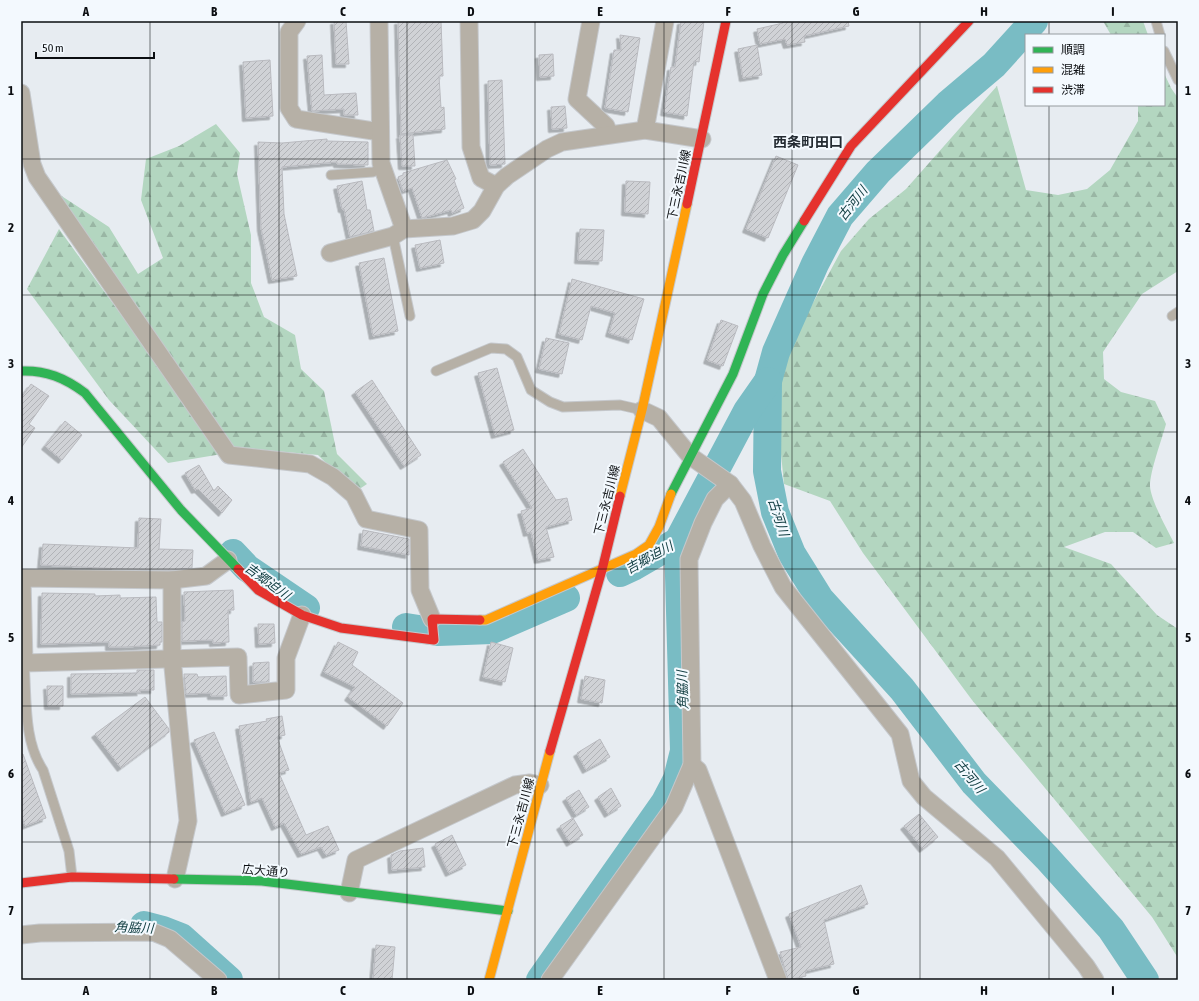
<svg xmlns="http://www.w3.org/2000/svg" width="1199" height="1001" viewBox="0 0 1199 1001" font-family="'Asap Condensed','Noto Sans JP',sans-serif">
	<defs>
		<pattern id="forest-firs" width="22" height="20" patternUnits="userSpaceOnUse"><rect width="22" height="20" fill="#b3d6c0"/><path d="M5 1l3.5 6h-7zM16 11l3.5 6h-7z" fill="#99b6a4"/></pattern>
		<pattern id="building-hatch" width="6" height="6" patternUnits="userSpaceOnUse"><rect width="6" height="6" fill="#d0d2d6"/><path d="M-1 1l2-2M0 6l6-6M5 7l2-2" fill="none" stroke="#b1b3b7"/></pattern>
		<filter id="shadow"><feDropShadow dx="-3.5" dy="3.5" stdDeviation="0" flood-color="#0004"/></filter>
	</defs>
	<rect width="100%" height="100%" fill="#e7ecf1"/>
	<!-- forest -->
	<g fill="url(#forest-firs)">
		<polygon points="1103,21 1143,21 1148,35 1111,35"/>
		<path d="M1164,73l7,15 7,10v173l-36,23 -39,58 1,27 17,13 34,9 11,23c-4,15 -16,47 -16,62 1,15 17,43 24,57l-18,5 -23,-16h-28l-41,15 47,17 46,51 21,14v329l-26,-41 -180,-217 -109,-147 -33,-52 -46,-17 -4,-40v-53l6,-38 55,-102 28,-32 37,-30 91,-103 29,104 32,5 29,-6 23,-19 28,-49v-16h26z"/>
		<polygon points="216,124 240,153 237,174 251,235 251,283 264,317 295,335 301,369 324,391 337,454 367,484 355,492 318,455 234,447 57,193 109,227 138,274 163,258 141,200 146,159 179,146"/>
		<polygon points="59,229 222,454 168,463 109,400 27,289"/>
	</g>
	<g fill="none" stroke-linecap="round" stroke-linejoin="round">
		<!-- river -->
		<g stroke="#79bcc4" stroke-width="28">
			<polyline points="1034,21 994,65 948,104 878,172 840,216 815,264 776,352 768,381 767,471 775,512 792,554 820,599 902,689 974,783 1047,858 1111,929 1145,980"/>
			<polyline points="233,553 247,568 306,608"/>
			<polyline points="620,573 635,566 678,541"/>
			<polyline points="406,627 438,632 492,630 566,598"/>
			<polyline points="144,925 163,930 181,937 229,980"/>
			<polyline points="540,980 665,802 677,779 684,751 678,541 747,411 768,381"/>
		</g>
	</g>
	<!-- building -->
	<g fill="url(#building-hatch)" stroke="#b9babf" filter="url(#shadow)">
		<polygon points="334,21 346,21 349,64 336,64"/>
		<polygon points="398,21 441,21 443,76 439,76 441,108 444,107 445,129 401,134"/>
		<polygon points="681,21 704,21 699,62 694,61 687,116 664,112 671,67 675,67"/>
		<polygon points="782,21 848,21 849,26 804,36 805,42 787,45 785,39 760,44 757,29 783,23"/>
		<polygon points="620,35 640,38 628,112 605,108 614,50 621,50"/>
		<polygon points="757,45 762,75 743,78 738,49"/>
		<polygon points="553,54 554,76 540,77 539,55"/>
		<polygon points="322,55 324,95 356,93 358,115 344,115 344,109 312,111 307,56"/>
		<polygon points="270,60 273,116 246,118 243,62"/>
		<polygon points="502,80 505,164 490,165 488,81"/>
		<polygon points="565,106 567,128 552,129 551,107"/>
		<polygon points="400,135 413,135 415,166 402,166"/>
		<polygon points="327,139 327,141 368,142 368,165 337,164 337,162 282,167 284,214 297,276 272,280 261,228 258,142 282,143"/>
		<polygon points="776,156 798,165 768,238 746,229"/>
		<polygon points="447,160 456,179 454,180 464,208 452,213 451,210 422,218 412,188 403,191 398,177 403,175 403,173"/>
		<polygon points="362,181 367,210 370,210 374,231 350,237 344,209 342,209 337,186"/>
		<polygon points="626,181 650,182 648,214 625,212"/>
		<polygon points="580,229 604,230 602,261 578,260"/>
		<polygon points="440,240 444,263 420,268 415,245"/>
		<polygon points="384,258 398,331 373,336 359,263"/>
		<polygon points="572,279 644,299 632,340 609,333 615,313 591,306 582,340 559,334"/>
		<polygon points="721,320 738,326 723,366 707,360"/>
		<polygon points="546,338 569,343 562,374 539,369"/>
		<polygon points="497,368 514,430 495,435 478,373"/>
		<polygon points="372,380 421,455 404,466 355,392"/>
		<polygon points="31,384 49,396 29,424 35,428 21,448 21,398"/>
		<polygon points="65,421 82,435 62,460 45,446"/>
		<polygon points="523,449 556,500 567,498 572,520 546,527 554,557 538,560 531,532 527,533 521,511 532,508 503,462"/>
		<polygon points="199,465 214,491 218,486 232,500 222,513 198,489 195,490 185,473"/>
		<polygon points="139,518 161,519 159,549 193,550 192,568 171,570 122,569 41,565 43,544 138,548"/>
		<polygon points="363,530 409,539 409,555 361,546"/>
		<polygon points="233,590 234,610 228,610 229,642 213,643 213,640 182,641 182,622 185,621 184,592"/>
		<polygon points="42,593 95,594 95,596 120,595 120,598 156,597 157,622 162,622 162,642 160,642 160,645 125,647 109,647 109,642 41,644"/>
		<polygon points="258,624 274,624 275,643 259,644"/>
		<polygon points="338,642 358,652 352,665 403,703 387,726 348,697 355,687 324,672"/>
		<polygon points="491,642 513,648 505,682 483,677"/>
		<polygon points="269,662 269,682 253,682 253,663"/>
		<polygon points="137,670 154,670 154,690 139,690 141,692 71,694 71,674 137,673"/>
		<polygon points="184,674 197,674 198,677 226,676 227,696 211,696 211,693 186,694"/>
		<polygon points="585,676 605,680 602,703 581,699"/>
		<polygon points="47,686 63,686 63,706 48,706"/>
		<polygon points="145,697 169,729 169,732 121,768 95,734"/>
		<polygon points="282,716 285,735 277,737 289,770 279,773 306,835 328,826 339,850 326,855 321,847 301,854 284,823 275,827 262,798 251,802 239,726 267,721 266,719"/>
		<polygon points="214,732 245,805 225,813 194,740"/>
		<polygon points="600,739 610,757 586,770 577,753"/>
		<polygon points="21,754 23,754 46,818 25,826 21,814"/>
		<polygon points="611,788 621,806 608,814 598,797"/>
		<polygon points="579,790 589,807 576,815 566,798"/>
		<polygon points="919,814 938,837 923,849 904,826"/>
		<polygon points="573,818 583,835 570,843 560,826"/>
		<polygon points="452,835 466,865 449,873 435,844"/>
		<polygon points="423,848 425,867 392,870 391,855 400,851"/>
		<polygon points="861,885 868,904 824,920 834,964 805,971 806,976 788,980 780,952 801,947 789,914"/>
		<polygon points="376,945 395,947 392,980 373,980"/>
	</g>
	<g fill="none" stroke-linecap="round" stroke-linejoin="round">
		<defs>
			<g id="lane">
				<polyline points="1156,21 1160,35"/>
				<polyline points="1164,51 1178,80"/>
				<polyline points="331,175 373,172 382,168"/>
				<polyline points="393,236 410,316"/>
				<polyline points="1172,316 1178,312"/>
				<polyline points="436,371 491,348 506,349 517,357 531,390 550,402 563,407 620,405 642,410"/>
				<path d="M24,663c3,35 -1,77 19,107l26,81 3,26"/>
			</g>
			<g id="street">
				<polyline points="297,21 289,32 289,108 296,119 380,132"/>
				<polyline points="379,21 381,163 404,229"/>
				<polyline points="469,21 471,147 481,178 496,186"/>
				<polyline points="591,21 577,99 606,126 609,134"/>
				<polyline points="21,93 32,164 37,177 229,455 310,464 333,477 354,495 366,519 419,530 420,590 432,619"/>
				<polyline points="645,130 665,21"/>
				<polyline points="330,253 393,236 404,229 453,226 473,220 482,211 496,186 507,176 547,149 562,142 645,130 702,139"/>
				<polyline points="642,410 659,418 690,456 730,484 743,501 762,546 783,587 900,734 911,781 924,797 997,858 1086,966 1095,980"/>
				<polyline points="228,560 206,576 172,580 22,578 24,663 238,657 239,695 286,690 286,658 302,615"/>
				<polyline points="172,580 172,657 188,821 175,879"/>
				<polyline points="692,765 698,770 778,980"/>
				<polyline points="349,893 356,860 515,785 530,783 540,785"/>
				<polyline points="21,935 40,933 153,932 170,939 218,980"/>
				<polyline points="550,980 674,807 692,765 689,559 703,523 715,499 730,484"/>
			</g>
			<g id="fast">
				<path d="M21,371c25,-1 44,7 64,22l96,117 57,59"/>
				<polyline points="671,494 733,374 763,294 783,255 804,221"/>
				<polyline points="174,879 262,881 508,911"/>
			</g>
			<g id="slow">
				<polyline points="620,496 642,410 687,204"/>
				<polyline points="480,620 486,620 636,554 649,545 659,527 671,494"/>
				<polyline points="489,980 550,751"/>
			</g>
			<g id="jam">
				<polyline points="687,204 726,21"/>
				<polyline points="804,221 851,146 969,21"/>
				<polyline points="238,569 258,590 302,615 341,628 434,640 432,619 480,620"/>
				<polyline points="550,751 602,570 620,496"/>
				<polyline points="21,883 72,877 174,879"/>
			</g>
		</defs>
		<!-- lane casing -->
		<use href="#lane" stroke="#c5c8cc" stroke-width="11"/>
		<!-- street casing -->
		<use href="#street" stroke="#c5c8cc" stroke-width="19"/>
		<!-- fast casing -->
		<use href="#fast" stroke="#c5c8cc" stroke-width="11"/>
		<!-- slow casing -->
		<use href="#slow" stroke="#c5c8cc" stroke-width="11"/>
		<!-- jam casing -->
		<use href="#jam" stroke="#c5c8cc" stroke-width="11"/>
		<!-- lane -->
		<use href="#lane" stroke="#b6b0a6" stroke-width="9"/>
		<!-- street -->
		<use href="#street" stroke="#b6b0a6" stroke-width="17"/>
		<!-- fast -->
		<use href="#fast" stroke="#30b455" stroke-width="9"/>
		<!-- slow -->
		<use href="#slow" stroke="#ff9f0a" stroke-width="9"/>
		<!-- jam -->
		<use href="#jam" stroke="#e5322d" stroke-width="9"/>
	</g>
	<!-- grid -->
	<path fill="none" stroke="#0b0e11" stroke-width="1" stroke-opacity="0.55" d="M150,21v959M279,21v959M407,21v959M535,21v959M664,21v959M792,21v959M920,21v959M1049,21v14M1049,105v875M21,159h1157M21,295h1157M21,432h1157M21,569h1157M21,706h1157M21,842h1157"/>
	<g text-anchor="middle" stroke-width="4" stroke-linejoin="round" paint-order="stroke">
		<!-- street labels -->
		<g font-size="12" fill="#0b0e11" stroke="#f3f9fe">
			<text transform="translate(679 185) rotate(-78)" y="4">下三永吉川線</text>
			<text transform="translate(607 500) rotate(-76)" y="4">下三永吉川線</text>
			<text transform="translate(521 813) rotate(-75)" y="4">下三永吉川線</text>
			<text transform="translate(266 871) rotate(5)" y="4">広大通り</text>
		</g>
		<!-- water labels -->
		<g font-size="13" font-style="italic" fill="#0b383c" stroke="#f3f9fe">
			<text transform="translate(852 203) rotate(-52)" y="5">古河川</text>
			<text transform="translate(779 517) rotate(72)" y="5">古河川</text>
			<text transform="translate(649 557) rotate(-29)" y="5">吉郷迫川</text>
			<text transform="translate(268 581) rotate(36)" y="5">吉郷迫川</text>
			<text transform="translate(682 690) rotate(-92)" y="5">角脇川</text>
			<text transform="translate(970 776) rotate(50)" y="5">古河川</text>
			<text transform="translate(134 927) rotate(3)" y="5">角脇川</text>
		</g>
		<!-- quarter labels -->
		<g font-size="14" font-weight="bold" fill="#242b32" stroke="#f3f9fe">
			<text x="808" y="147">西条町田口</text>
		</g>
	</g>
	<!-- border -->
	<rect width="1199" height="1001" fill="none" stroke="#f3f9fe" stroke-width="44"/>
	<!-- legend -->
	<rect x="1025" y="34" width="140" height="72" fill="#f3f9fe" stroke="#969b9f"/>
	<rect x="1033" y="47" width="20" height="6" fill="#30b455" stroke="#969b9f"/>
	<text x="1061" y="54" font-size="12" fill="#0b0e11">順調</text>
	<rect x="1033" y="67" width="20" height="6" fill="#ff9f0a" stroke="#969b9f"/>
	<text x="1061" y="74" font-size="12" fill="#0b0e11">混雑</text>
	<rect x="1033" y="87" width="20" height="6" fill="#e5322d" stroke="#969b9f"/>
	<text x="1061" y="94" font-size="12" fill="#0b0e11">渋滞</text>
	<!-- scale -->
	<path d="M36 52v6h118v-6" fill="none" stroke="#0b0e11" stroke-width="2"/>
	<text x="42" y="52" font-size="12" fill="#0b0e11" stroke="#f3f9fe" stroke-width="3" paint-order="stroke">50 m</text>
	<rect x="22" y="22" width="1155" height="957" fill="none" stroke="#0b0e11" stroke-width="1.5"/>
	<g font-size="13" text-anchor="middle" font-weight="bold" fill="#0b0e11">
		<text x="86" y="16">A</text>
		<text x="214" y="16">B</text>
		<text x="343" y="16">C</text>
		<text x="471" y="16">D</text>
		<text x="600" y="16">E</text>
		<text x="728" y="16">F</text>
		<text x="856" y="16">G</text>
		<text x="984" y="16">H</text>
		<text x="1113" y="16">I</text>
		<text x="11" y="95">1</text>
		<text x="1188" y="95">1</text>
		<text x="11" y="232">2</text>
		<text x="1188" y="232">2</text>
		<text x="11" y="368">3</text>
		<text x="1188" y="368">3</text>
		<text x="11" y="505">4</text>
		<text x="1188" y="505">4</text>
		<text x="11" y="642">5</text>
		<text x="1188" y="642">5</text>
		<text x="11" y="778">6</text>
		<text x="1188" y="778">6</text>
		<text x="11" y="915">7</text>
		<text x="1188" y="915">7</text>
		<text x="86" y="995">A</text>
		<text x="214" y="995">B</text>
		<text x="343" y="995">C</text>
		<text x="471" y="995">D</text>
		<text x="600" y="995">E</text>
		<text x="728" y="995">F</text>
		<text x="856" y="995">G</text>
		<text x="984" y="995">H</text>
		<text x="1113" y="995">I</text>
	</g>
</svg>
